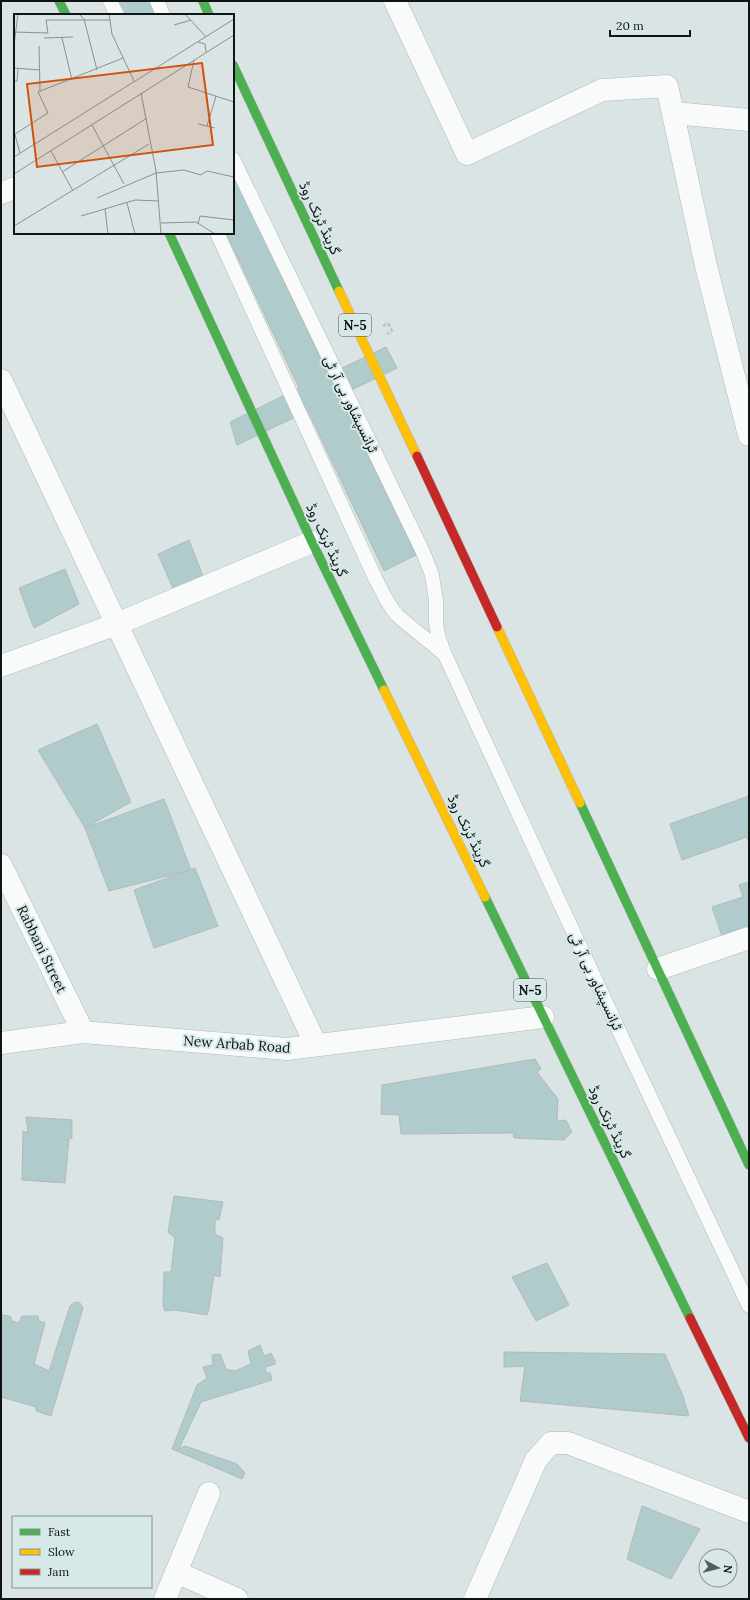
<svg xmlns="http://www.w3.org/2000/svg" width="750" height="1600" viewBox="0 0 750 1600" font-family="Lora,Vazirmatn,serif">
	<rect width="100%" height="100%" fill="#dae4e4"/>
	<!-- building -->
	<g fill="#b0cbcb" stroke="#b3baba">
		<polygon points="116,1 153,1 159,15 123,15"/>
		<polygon points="233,173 328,375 386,347 397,368 339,396 416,555 384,571 308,411 237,445 230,422 299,388 226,233 233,233"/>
		<polygon points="189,540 204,579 175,593 158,554"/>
		<polygon points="65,569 79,604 34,628 19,588"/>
		<polygon points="97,724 131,802 85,828 38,750"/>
		<polygon points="749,796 749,844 747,837 682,860 670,824"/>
		<polygon points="164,799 191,870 109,891 85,828"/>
		<polygon points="195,868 218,926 154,948 134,890"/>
		<polygon points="749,882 749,926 722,936 712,907 743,897 739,885"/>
		<polygon points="535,1059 541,1069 537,1072 558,1099 557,1121 566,1120 572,1132 564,1140 514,1138 513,1133 401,1134 399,1115 381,1114 382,1085"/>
		<polygon points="26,1117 72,1120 72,1138 69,1139 65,1183 22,1180 23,1131 28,1133"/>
		<polygon points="174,1196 223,1202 219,1220 215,1219 215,1234 223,1238 220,1277 214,1275 209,1308 207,1315 175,1310 165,1311 163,1306 164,1272 171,1272 175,1238 168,1232"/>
		<polygon points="547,1263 569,1305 536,1321 512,1277"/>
		<polygon points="75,1302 80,1303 83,1308 51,1416 36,1411 36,1407 1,1397 1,1315 10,1316 12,1321 19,1323 22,1316 38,1316 39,1321 45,1323 34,1364 49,1371 70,1306"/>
		<polygon points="260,1345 264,1356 271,1353 275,1361 275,1364 265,1367 267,1374 270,1372 272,1380 201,1402 179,1449 185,1446 237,1464 245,1473 242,1479 172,1449 197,1385 207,1378 203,1367 213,1365 212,1355 220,1354 226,1369 235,1371 251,1364 248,1351"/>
		<polygon points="504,1352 665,1354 683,1396 689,1416 520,1401 525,1366 504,1367"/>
		<polygon points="642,1506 700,1529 671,1579 627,1559"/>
	</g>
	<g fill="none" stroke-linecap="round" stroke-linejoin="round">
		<defs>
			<g id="lane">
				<polyline points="110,1 117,15"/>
				<polyline points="157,1 163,15"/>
				<path d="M217,233l159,347c6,11 12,25 21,35 15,14 33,26 48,40l-7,-19 -2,-14v-21l-4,-26 -9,-23 -190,-393"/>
				<polyline points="445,655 628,1050 749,1306"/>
			</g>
			<g id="street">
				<polyline points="395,1 467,154 602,90 667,86 706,266 749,435"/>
				<polyline points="674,113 749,120"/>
				<polyline points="1,193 15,188"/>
				<polyline points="1,380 316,1045"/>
				<polyline points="1,666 117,624 312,542"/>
				<polyline points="1,865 83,1032"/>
				<polyline points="658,969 749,938"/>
				<polyline points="1,1043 83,1032 287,1049 543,1017"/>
				<polyline points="176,1572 237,1599"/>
				<polyline points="165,1599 209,1493"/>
				<polyline points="475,1599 536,1460 551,1443 568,1443 749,1512"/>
			</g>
			<g id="fast">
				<polyline points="59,1 66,15"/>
				<polyline points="203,1 209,15"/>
				<polyline points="233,65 339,291"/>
				<polyline points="169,233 312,542 384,690"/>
				<polyline points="580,803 749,1165"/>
				<polyline points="485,897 690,1318"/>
			</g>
			<g id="slow">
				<polyline points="339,291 417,456"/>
				<polyline points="497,627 580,803"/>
				<polyline points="384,690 485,897"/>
			</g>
			<g id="jam">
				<polyline points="417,456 497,627"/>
				<polyline points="690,1318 749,1438"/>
			</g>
		</defs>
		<!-- lane casing -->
		<use href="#lane" stroke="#b2b9b9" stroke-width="15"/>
		<!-- street casing -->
		<use href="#street" stroke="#b2b9b9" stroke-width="23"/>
		<!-- fast casing -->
		<use href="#fast" stroke="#b2b9b9" stroke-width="10"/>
		<!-- slow casing -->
		<use href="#slow" stroke="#b2b9b9" stroke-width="10"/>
		<!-- jam casing -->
		<use href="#jam" stroke="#b2b9b9" stroke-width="10"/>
		<!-- path -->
		<polyline stroke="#c1c3c3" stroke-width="2.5" stroke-dasharray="4 2" stroke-linecap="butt" points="383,326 388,323 392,331 387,334"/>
		<!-- lane -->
		<use href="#lane" stroke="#f9fbfb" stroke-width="14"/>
		<!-- street -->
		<use href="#street" stroke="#f9fbfb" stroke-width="22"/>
		<!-- fast -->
		<use href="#fast" stroke="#4caf50" stroke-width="9"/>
		<!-- slow -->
		<use href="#slow" stroke="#ffc107" stroke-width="9"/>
		<!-- jam -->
		<use href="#jam" stroke="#c62828" stroke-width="9"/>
	</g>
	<g text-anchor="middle" stroke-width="4" stroke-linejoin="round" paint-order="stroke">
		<!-- shield labels -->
		<g fill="#d6e8e7" stroke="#4b5454" stroke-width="1">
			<rect x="339" y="314" width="32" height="22" rx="3"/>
			<rect x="514" y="979" width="32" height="22" rx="3"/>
		</g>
		<g font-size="13" font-weight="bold" fill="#0f1515">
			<text x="355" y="330">N-5</text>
			<text x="530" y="995">N-5</text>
		</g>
		<!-- street labels -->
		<g font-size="14" fill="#0f1515" stroke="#d6e8e7">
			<text transform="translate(320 218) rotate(65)" y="5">گرینڈ ٹرنک روڈ</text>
			<text transform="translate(351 404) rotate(64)" y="5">ٹرانسپشاور بی آر ٹی</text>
			<text transform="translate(327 540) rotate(65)" y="5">گرینڈ ٹرنک روڈ</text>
			<text transform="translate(469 831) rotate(64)" y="5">گرینڈ ٹرنک روڈ</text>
			<text transform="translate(42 949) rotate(64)" y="5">Rabbani Street</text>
			<text transform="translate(596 981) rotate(65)" y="5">ٹرانسپشاور بی آر ٹی</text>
			<text transform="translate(237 1044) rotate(4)" y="5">New Arbab Road</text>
			<text transform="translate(610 1122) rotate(64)" y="5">گرینڈ ٹرنک روڈ</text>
		</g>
	</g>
	<!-- overview -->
	<g transform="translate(14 14)">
		<rect width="220" height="220" fill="#dae4e4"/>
		<path fill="none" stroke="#899191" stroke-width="1" d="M65,0l5,5 13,51M95,0l3,20 22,47M171,0l21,23M160,11l17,-5M0,18l34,1 -2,-13h64M30,24l29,-1M48,24l10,42M184,28l7,2 1,8M0,31l4,-31M25,32l1,45M180,46l-6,27 46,15M0,54l26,2M0,67h3l1,-12M127,79l15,78 5,63M184,110l17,4M78,111l32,59M193,112l9,-30M0,117l6,22M1,120l33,-21 -10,-21 85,-34M37,137l22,40M0,143l220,-138M48,158l85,-54M0,160l220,-139M83,184l59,-25 28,-3 17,5 6,-4 27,6M113,189l8,31M91,195l3,25M67,202l54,-16 24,1M147,209l35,-1 19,12M184,210l2,-8 34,4M0,212l135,-82"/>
		<path fill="#d2520d" fill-opacity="0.15" stroke="#d2520d" stroke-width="2" d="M188,49l11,82 -176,22 -10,-83z"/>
		<rect width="220" height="220" fill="none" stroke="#0f1515" stroke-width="2"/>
	</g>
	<!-- border -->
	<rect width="750" height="1600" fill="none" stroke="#0f1515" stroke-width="4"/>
	<!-- legend -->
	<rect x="12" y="1516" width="140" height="72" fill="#d6e8e7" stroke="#869493"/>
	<rect x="20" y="1529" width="20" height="6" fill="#4caf50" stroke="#869493"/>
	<text x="48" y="1536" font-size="12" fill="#0f1515">Fast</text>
	<rect x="20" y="1549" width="20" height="6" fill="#ffc107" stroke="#869493"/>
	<text x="48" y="1556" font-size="12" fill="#0f1515">Slow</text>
	<rect x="20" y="1569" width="20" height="6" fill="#c62828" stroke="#869493"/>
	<text x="48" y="1576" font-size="12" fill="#0f1515">Jam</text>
	<!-- north arrow -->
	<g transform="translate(718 1568) rotate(97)"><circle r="19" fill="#d6e8e7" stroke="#869493"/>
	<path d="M0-3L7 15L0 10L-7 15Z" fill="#565d5d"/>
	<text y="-6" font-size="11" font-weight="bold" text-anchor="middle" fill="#0f1515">N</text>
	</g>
	<!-- scale -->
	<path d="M610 30v6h80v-6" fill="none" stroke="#0f1515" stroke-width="2"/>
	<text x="616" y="30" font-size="12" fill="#0f1515" stroke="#d6e8e7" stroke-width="3" paint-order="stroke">20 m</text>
</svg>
